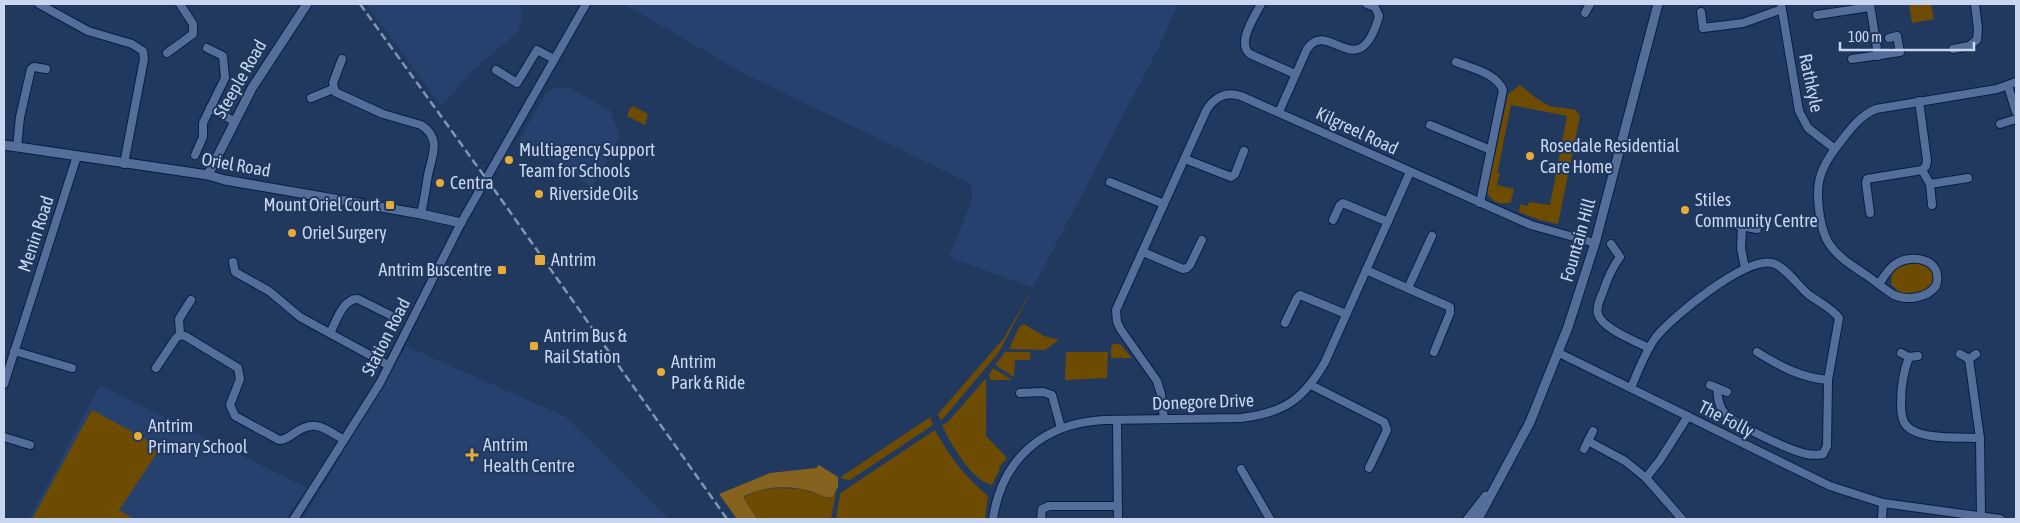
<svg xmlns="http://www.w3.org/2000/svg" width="2020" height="523" viewBox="0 0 2020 523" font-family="'Asap Condensed',sans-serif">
	<rect width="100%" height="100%" fill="#21385f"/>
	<!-- built -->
	<g fill="#26416e">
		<polygon points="366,4 521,4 522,18 518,32 476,68 441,106"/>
		<polygon points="624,4 1178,4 1158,49 1033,288 949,257 972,200 971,184 741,72"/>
		<polygon points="560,87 569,88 610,110 620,136 592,187 519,140 546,93 553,89"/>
		<polygon points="406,346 566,417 669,519 303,519"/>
		<polygon points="100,385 307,488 286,519 29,519"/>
	</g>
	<!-- green -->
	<g fill="#6d4c01">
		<polygon points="1909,4 1931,4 1934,19 1912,23"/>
		<path d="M1520,85l16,13 13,8 27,4 4,6 -22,108 -18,-4 -21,-8 1,-8 8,2 1,-4 21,3 17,-89 -56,-11 -13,65 -1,3h3l-3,12 17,4 -3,13c-11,4 -20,0 -24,-10l21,-98z"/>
		<polygon points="633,106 648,114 645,125 627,116 629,110"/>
		<path d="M1911,263c17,0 26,5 21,23 -10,8 -20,8 -32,7l-9,-9 1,-11 5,-5z"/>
		<polygon points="1033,288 999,352 941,421 938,414 1004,338"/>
		<polygon points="1024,324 1044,336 1059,340 1045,350 1009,349 1019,327"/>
		<polygon points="1113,344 1120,344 1132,358 1111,358 1111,347"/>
		<polygon points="1005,352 1030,352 1030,360 1015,360 1014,377 995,365"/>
		<polygon points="1066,352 1108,352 1107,378 1066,380 1065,379"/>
		<polygon points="993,368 1012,380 990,380 989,375"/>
		<path d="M986,378v58l21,22 -8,9 1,2 -8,16c-20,-4 -42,-42 -50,-60l6,-3z"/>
		<polygon points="92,410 146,439 157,453 119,510 134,519 32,519"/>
		<polygon points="930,417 933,425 850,480 842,479 841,477"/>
		<path d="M935,430c16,29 28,44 53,66l-3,23h-149l4,-25 2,-2z"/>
		<polygon points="775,488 802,489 830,498 834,491 836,492 831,519 757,519 744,499 744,497 756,491"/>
	</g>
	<!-- forest -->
	<path fill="#85621e" d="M819,465l19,12v10l-6,10c-7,1 -15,-4 -22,-6 -20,-6 -47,-5 -66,5v3l13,20h-20l-18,-25 51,-21 46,-5z"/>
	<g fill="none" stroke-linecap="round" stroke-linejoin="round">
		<defs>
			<g id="minor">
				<polyline points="39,4 88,31 132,44 143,51 144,59 124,164"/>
				<path d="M1261,4c-6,12 -25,39 -11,50l45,20"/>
				<polyline points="1781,4 1799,111 1808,128 1835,149"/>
				<polyline points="1870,4 1878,56"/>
				<polyline points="1701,12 1703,28 1743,23 1782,9"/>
				<polyline points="1585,13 1590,4"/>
				<polyline points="1817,15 1870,7"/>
				<polyline points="1953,49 1969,46 1977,40 1978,29 1975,4"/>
				<polyline points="167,53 193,34 193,24 180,4"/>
				<path d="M342,59l-9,24 2,9 48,22 38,11c21,13 11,31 7,50 -2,13 -4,26 -7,39"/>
				<polyline points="1852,59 1900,52 1897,36 1889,38"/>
				<path d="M1456,62c15,6 40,11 47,28l-23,113"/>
				<polyline points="496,70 517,83 537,50 554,59"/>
				<polyline points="2008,86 2016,112"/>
				<polyline points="311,98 333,89"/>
				<polyline points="210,108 234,121"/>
				<path d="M1279,112l28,-63c21,-32 52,39 72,-33l-4,-9 -8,-3"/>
				<polyline points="2000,124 2016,119"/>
				<polyline points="1430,125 1491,150"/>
				<polyline points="17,147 20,117 31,69 34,67 46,69"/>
				<polyline points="195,155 203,137 203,123 225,78 223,56 207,48"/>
				<polyline points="1185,159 1231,177 1235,174 1244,151"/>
				<polyline points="1922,170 1930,184 1932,205"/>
				<polyline points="1110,182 1164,204"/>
				<polyline points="1930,184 1968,178"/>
				<polyline points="1870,213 1866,183 1867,179 1922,170 1926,166 1927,160 1919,101"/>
				<polyline points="1333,220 1340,205 1343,203 1388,222"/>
				<polyline points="1735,225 1757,229"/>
				<polyline points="1742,228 1741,248 1745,268"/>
				<path d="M1611,244l9,13c-8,11 -13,22 -17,35 -3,7 -7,15 -5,22 3,14 39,28 51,34"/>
				<polyline points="1143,252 1183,269 1187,268 1190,265 1202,240"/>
				<polyline points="233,262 235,272 269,291 300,317 388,365"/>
				<polyline points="1366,270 1450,307 1450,313 1434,352"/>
				<path d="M1879,284c5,-7 10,-17 18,-21 19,-10 47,-2 39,23 -9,12 -29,15 -42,9 -10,-6 -19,-14 -28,-20 -13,-9 -27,-17 -36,-30 -6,-8 -8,-18 -10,-28 -5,-31 -2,-47 18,-72 11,-14 21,-29 38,-36l121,-20 19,-7"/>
				<polyline points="1408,288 1432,236"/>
				<polyline points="1285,323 1297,298 1300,295 1346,314"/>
				<path d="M330,333c6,-11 13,-35 28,-34l38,19"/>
				<polyline points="180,335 179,319 191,300"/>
				<polyline points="14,351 72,368"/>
				<path d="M1757,352c22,14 45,26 71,28"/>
				<polyline points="1559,353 1830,486 1883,503 2000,519"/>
				<polyline points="1901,353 1909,357 1918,356"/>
				<polyline points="1960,354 1969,359 1976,354"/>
				<path d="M1909,357c-6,16 -8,29 -8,46 0,6 0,13 3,19 9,19 56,15 76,16"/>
				<polyline points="1969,359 1980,438 1981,516"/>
				<path d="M156,368l20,-30 4,-3 5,1 53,32 2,11 -10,26 5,11 44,24c6,0 10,-3 14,-6 22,-16 31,-6 51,6"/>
				<polyline points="4,384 77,156"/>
				<polyline points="1311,385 1384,422 1387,430 1369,468"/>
				<polyline points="1710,385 1727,392"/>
				<path d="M1631,388c7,-17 14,-36 25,-51 17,-21 89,-80 116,-74 12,2 27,24 37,32 10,7 23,13 30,23l-11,62 -1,66 -4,8c-5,1 -11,1 -16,0 -16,-3 -75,-30 -84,-43 -5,-6 -5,-15 -6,-23"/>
				<polyline points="1020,393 1043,392 1052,395 1061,428"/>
				<path d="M1164,419l-3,-25 -4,-13 -36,-51 -4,-8 -1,-12 90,-199c8,-14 20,-20 35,-15l290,129 64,18"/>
				<polyline points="1117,420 1118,519"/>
				<polyline points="4,437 30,445"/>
				<polyline points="1588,441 1625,461 1646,478"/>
				<polyline points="1584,449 1593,431"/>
				<polyline points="1241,469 1270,519"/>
				<polyline points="294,519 380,383 461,223 586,4"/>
				<path d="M993,519c9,-61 51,-96 111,-99l137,-2c43,-5 63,-19 84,-56l85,-190"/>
				<polyline points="1041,519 1042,509 1049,506 1118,506"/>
				<polyline points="1682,519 1646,478 1660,460 1688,416"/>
				<polyline points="1882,519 1883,503"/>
			</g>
			<g id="tertiary">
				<polyline points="4,145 208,175 225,180 421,214 461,223"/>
				<polyline points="208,175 252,88 307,4"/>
				<polyline points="1468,519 1486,496"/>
				<polyline points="1478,519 1530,422 1568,327 1595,243 1658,4"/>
			</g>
		</defs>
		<!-- minor casing -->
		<use href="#minor" stroke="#081e43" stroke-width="10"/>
		<!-- tertiary casing -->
		<use href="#tertiary" stroke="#081e43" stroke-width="11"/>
		<!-- minor -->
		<use href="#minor" stroke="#546e99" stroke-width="8"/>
		<!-- tertiary -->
		<use href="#tertiary" stroke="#546e99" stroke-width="9"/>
		<!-- rail -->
		<polyline stroke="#8295b3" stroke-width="2.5" stroke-dasharray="8 4" stroke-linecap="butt" points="360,4 503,202 727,519"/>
	</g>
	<!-- markers -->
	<g fill="#e7ac37" stroke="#21385f" stroke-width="2">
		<circle cx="1530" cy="156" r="5"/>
		<circle cx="509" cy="160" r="5"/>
		<circle cx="440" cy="183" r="5"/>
		<circle cx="539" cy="194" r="5"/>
		<rect x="385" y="200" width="10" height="10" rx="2.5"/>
		<circle cx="1685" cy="210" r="5"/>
		<circle cx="292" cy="233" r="5"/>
		<rect x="534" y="254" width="12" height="12" rx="2.5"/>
		<rect x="497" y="265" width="10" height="10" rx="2.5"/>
		<rect x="529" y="341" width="10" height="10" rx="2.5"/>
		<circle cx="661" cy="372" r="5"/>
		<circle cx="138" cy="436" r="5"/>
		<path d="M469.5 447.5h5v5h5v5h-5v5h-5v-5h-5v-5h5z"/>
	</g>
	<g text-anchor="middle" stroke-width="4" stroke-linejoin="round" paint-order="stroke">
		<!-- street labels -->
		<g font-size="18" fill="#c8d7ef" stroke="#21385f">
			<text transform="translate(240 79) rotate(-60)" y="6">Steeple Road</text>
			<text transform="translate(1811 83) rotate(78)" y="6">Rathkyle</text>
			<text transform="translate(1357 131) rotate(25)" y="6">Kilgreel Road</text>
			<text transform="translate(236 165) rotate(10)" y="6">Oriel Road</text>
			<text transform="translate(36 234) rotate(-72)" y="6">Menin Road</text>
			<text transform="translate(1578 240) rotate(-74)" y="6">Fountain Hill</text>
			<text transform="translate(386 337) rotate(-63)" y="6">Station Road</text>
			<text transform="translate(1203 402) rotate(-2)" y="6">Donegore Drive</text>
			<text transform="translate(1726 419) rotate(27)" y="6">The Folly</text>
		</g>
		<!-- poi labels -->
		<g font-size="18" fill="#c8d7ef" stroke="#21385f" text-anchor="start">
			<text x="1540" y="152">Rosedale Residential<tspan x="1540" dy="21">Care Home</tspan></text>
			<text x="519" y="156">Multiagency Support<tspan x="519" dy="21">Team for Schools</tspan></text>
			<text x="450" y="189">Centra</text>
			<text x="549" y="200">Riverside Oils</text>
			<text x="1695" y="206">Stiles<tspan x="1695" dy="21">Community Centre</tspan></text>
			<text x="380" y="211" text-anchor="end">Mount Oriel Court</text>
			<text x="302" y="239">Oriel Surgery</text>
			<text x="551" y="266">Antrim</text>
			<text x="492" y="276" text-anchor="end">Antrim Buscentre</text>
			<text x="544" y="342">Antrim Bus &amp;<tspan x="544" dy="21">Rail Station</tspan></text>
			<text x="671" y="368">Antrim<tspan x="671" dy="21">Park &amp; Ride</tspan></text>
			<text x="148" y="432">Antrim<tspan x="148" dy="21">Primary School</tspan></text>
			<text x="483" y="451">Antrim<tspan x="483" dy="21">Health Centre</tspan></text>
		</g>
	</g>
	<!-- border -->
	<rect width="2020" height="523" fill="none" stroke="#c8d7ef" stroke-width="10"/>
	<!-- scale -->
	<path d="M1840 42v8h134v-8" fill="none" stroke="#c8d7ef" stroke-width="2.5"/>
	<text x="1848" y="42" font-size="15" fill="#c8d7ef" stroke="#21385f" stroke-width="4" paint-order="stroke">100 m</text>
</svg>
